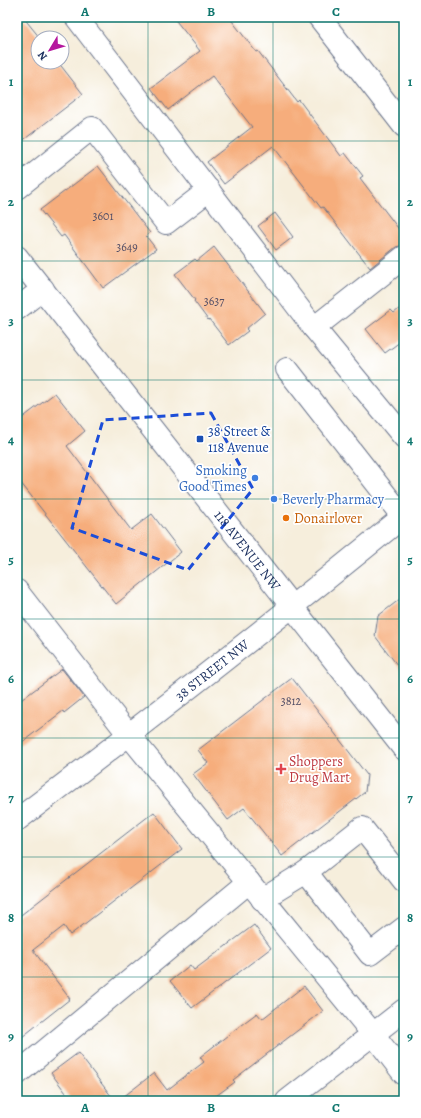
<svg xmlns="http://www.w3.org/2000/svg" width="421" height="1118" viewBox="0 0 421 1118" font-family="Alegreya,serif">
	<rect width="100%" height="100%" fill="#fff"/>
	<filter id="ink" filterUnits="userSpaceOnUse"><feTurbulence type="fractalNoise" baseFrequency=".025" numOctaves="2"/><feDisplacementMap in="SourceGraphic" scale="8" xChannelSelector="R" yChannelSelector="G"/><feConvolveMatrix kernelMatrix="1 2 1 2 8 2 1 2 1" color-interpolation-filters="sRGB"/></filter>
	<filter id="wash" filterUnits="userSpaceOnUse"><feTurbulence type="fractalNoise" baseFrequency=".012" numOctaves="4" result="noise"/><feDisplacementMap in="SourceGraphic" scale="16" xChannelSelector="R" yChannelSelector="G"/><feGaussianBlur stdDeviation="0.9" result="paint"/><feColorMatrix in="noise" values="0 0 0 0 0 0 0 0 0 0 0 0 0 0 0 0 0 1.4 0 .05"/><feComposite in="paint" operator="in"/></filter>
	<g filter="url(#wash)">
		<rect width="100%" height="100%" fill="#f6eedc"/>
		<g id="blocks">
			<!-- building -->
			<g fill="#f6ad7c">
				<polygon points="17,17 23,17 40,38 38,38 38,62 58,62 83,94 17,145"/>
				<polygon points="173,17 229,17 256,52 258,51 297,102 299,100 341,156 345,153 363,176 360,178 404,236 404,245 396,247 370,268 323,207 321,208 273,146 224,184 207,162 252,127 212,76 168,110 151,88 200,51"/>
				<polygon points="98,166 150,233 146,236 156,249 103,288 64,235 61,237 40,210"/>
				<polygon points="275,213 293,237 276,250 258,226"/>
				<polygon points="214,247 265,313 246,329 248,331 229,345 209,319 208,320 194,301 195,300 175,274 195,259 197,261"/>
				<polygon points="404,305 404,339 385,353 366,329 391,310 394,313"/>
				<polygon points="55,393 85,431 67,446 131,530 152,514 181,552 116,604 17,478 17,422"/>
				<polygon points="404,596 404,674 375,636 378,616"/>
				<polygon points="62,669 84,697 64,713 63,711 17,746 17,703"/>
				<polygon points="292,678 367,775 365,792 282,856 244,808 228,820 193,774 208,763 198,750"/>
				<polygon points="154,812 182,849 70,935 64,926 33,950 70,999 17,1041 17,918"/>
				<polygon points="254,925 271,948 192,1008 170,981 190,965 194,970"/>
				<polygon points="304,986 323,1011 233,1080 235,1082 209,1101 118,1101 154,1073 167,1090 204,1062 200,1057 237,1028 257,1013 262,1019"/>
				<polygon points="78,1053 115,1101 72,1101 51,1073"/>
			</g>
		</g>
	</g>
	<g filter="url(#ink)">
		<use href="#blocks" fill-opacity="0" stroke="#68728a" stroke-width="1"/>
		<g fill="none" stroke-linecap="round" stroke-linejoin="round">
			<defs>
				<g id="minor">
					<polyline points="76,17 314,328 404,437"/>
					<polyline points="319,17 404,126"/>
					<polyline points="17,188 92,128 166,223 209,190"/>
					<polyline points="17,309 43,289"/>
					<polyline points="314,328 404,257"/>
					<polyline points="287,369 403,517"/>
					<polyline points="17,591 129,735 373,1034 404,1074"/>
					<path id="s1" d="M17,820c131,-99 260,-200 387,-304"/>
					<polyline points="404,881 362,828 306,872 370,954 404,928"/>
					<polyline points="262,899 306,872"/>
					<polyline points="17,1074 249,882"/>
					<polyline points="287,1101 404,1010"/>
				</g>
				<g id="major">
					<path id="s2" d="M17,257l387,492"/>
				</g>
			</defs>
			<!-- minor casing -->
			<use href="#minor" stroke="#68728a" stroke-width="24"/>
			<!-- major casing -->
			<use href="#major" stroke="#68728a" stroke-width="24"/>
			<!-- minor -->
			<use href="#minor" stroke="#fff" stroke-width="22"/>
			<!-- major -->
			<use href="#major" stroke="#fff" stroke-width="22"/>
		</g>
	</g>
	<!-- marked area -->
	<path fill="none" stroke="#1d4ed8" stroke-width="3" stroke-dasharray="8 5" stroke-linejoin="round" d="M211,413l42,76 -65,81 -116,-42 31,-108z"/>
	<!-- grid -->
	<path fill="none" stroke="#0f766e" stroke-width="1" stroke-opacity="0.55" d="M148,17v1084M273,17v1084M17,141h387M17,261h387M17,380h387M17,499h387M17,619h387M17,738h387M17,857h387M17,977h387"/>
	<!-- markers -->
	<rect fill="#1a4fb4" stroke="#fff" stroke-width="1.5" x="196" y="435" width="8" height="8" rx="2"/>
	<g fill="#3f7fe0" stroke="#fff" stroke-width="1.5">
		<circle cx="255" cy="478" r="4"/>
		<circle cx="274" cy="499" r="4"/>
	</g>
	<circle fill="#e8710a" stroke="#fff" stroke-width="1.5" cx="286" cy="518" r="4"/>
	<path fill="#e0444e" stroke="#fff" stroke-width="1.5" d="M279 763h4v4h4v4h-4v4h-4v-4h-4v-4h4z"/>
	<g text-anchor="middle" stroke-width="3.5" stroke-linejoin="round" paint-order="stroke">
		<!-- number labels -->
		<g font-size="12" fill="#524e66">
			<text x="103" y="220">3601</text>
			<text x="127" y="251">3649</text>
			<text x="214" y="305">3637</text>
			<text x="291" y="705">3812</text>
		</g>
		<!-- transit labels -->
		<g font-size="14" fill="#164399" stroke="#fff" text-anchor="start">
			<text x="208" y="436">38 Street &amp;<tspan x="208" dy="16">118 Avenue</tspan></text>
		</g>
		<!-- shop labels -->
		<g font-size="14" fill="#366cbe" stroke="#fff" text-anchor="end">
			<text x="247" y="475">Smoking<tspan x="247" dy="16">Good Times</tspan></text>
			<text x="282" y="504" text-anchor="start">Beverly Pharmacy</text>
		</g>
		<!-- food labels -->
		<g font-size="14" fill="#c56008" stroke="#fff" text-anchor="start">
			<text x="294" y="523">Donairlover</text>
		</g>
		<!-- street labels -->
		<g font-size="14" fill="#1b2f5e" stroke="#fff">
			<text dy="5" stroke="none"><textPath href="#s2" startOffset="373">118 AVENUE NW</textPath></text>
			<text dy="5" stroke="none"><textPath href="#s1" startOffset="246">38 STREET NW</textPath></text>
		</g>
		<!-- health labels -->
		<g font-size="14" fill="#be3a42" stroke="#fff" text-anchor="start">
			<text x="289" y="766">Shoppers<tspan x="289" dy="16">Drug Mart</tspan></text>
		</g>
	</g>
	<!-- margin -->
	<rect width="421" height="1118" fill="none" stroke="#fff" stroke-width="44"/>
	<!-- north arrow -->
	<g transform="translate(50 50) rotate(232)"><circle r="19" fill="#ffffff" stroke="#a4acbf"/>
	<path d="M0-3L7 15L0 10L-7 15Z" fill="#b5179e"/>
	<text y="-6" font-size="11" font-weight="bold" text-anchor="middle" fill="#1b2f5e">N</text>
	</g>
	<rect x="22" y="22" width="377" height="1074" fill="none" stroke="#0f766e" stroke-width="1.5"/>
	<g font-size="13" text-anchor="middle" font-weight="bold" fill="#0f766e">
		<text x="85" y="16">A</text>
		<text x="211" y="16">B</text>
		<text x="336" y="16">C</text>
		<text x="11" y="86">1</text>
		<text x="410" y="86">1</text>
		<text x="11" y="206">2</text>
		<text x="410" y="206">2</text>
		<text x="11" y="325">3</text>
		<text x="410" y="325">3</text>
		<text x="11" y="444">4</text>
		<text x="410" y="444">4</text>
		<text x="11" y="564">5</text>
		<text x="410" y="564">5</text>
		<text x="11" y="683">6</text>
		<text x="410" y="683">6</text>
		<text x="11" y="802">7</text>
		<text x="410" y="802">7</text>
		<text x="11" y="922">8</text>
		<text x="410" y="922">8</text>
		<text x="11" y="1041">9</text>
		<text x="410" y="1041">9</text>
		<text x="85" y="1112">A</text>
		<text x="211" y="1112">B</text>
		<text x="336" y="1112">C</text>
	</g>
</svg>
